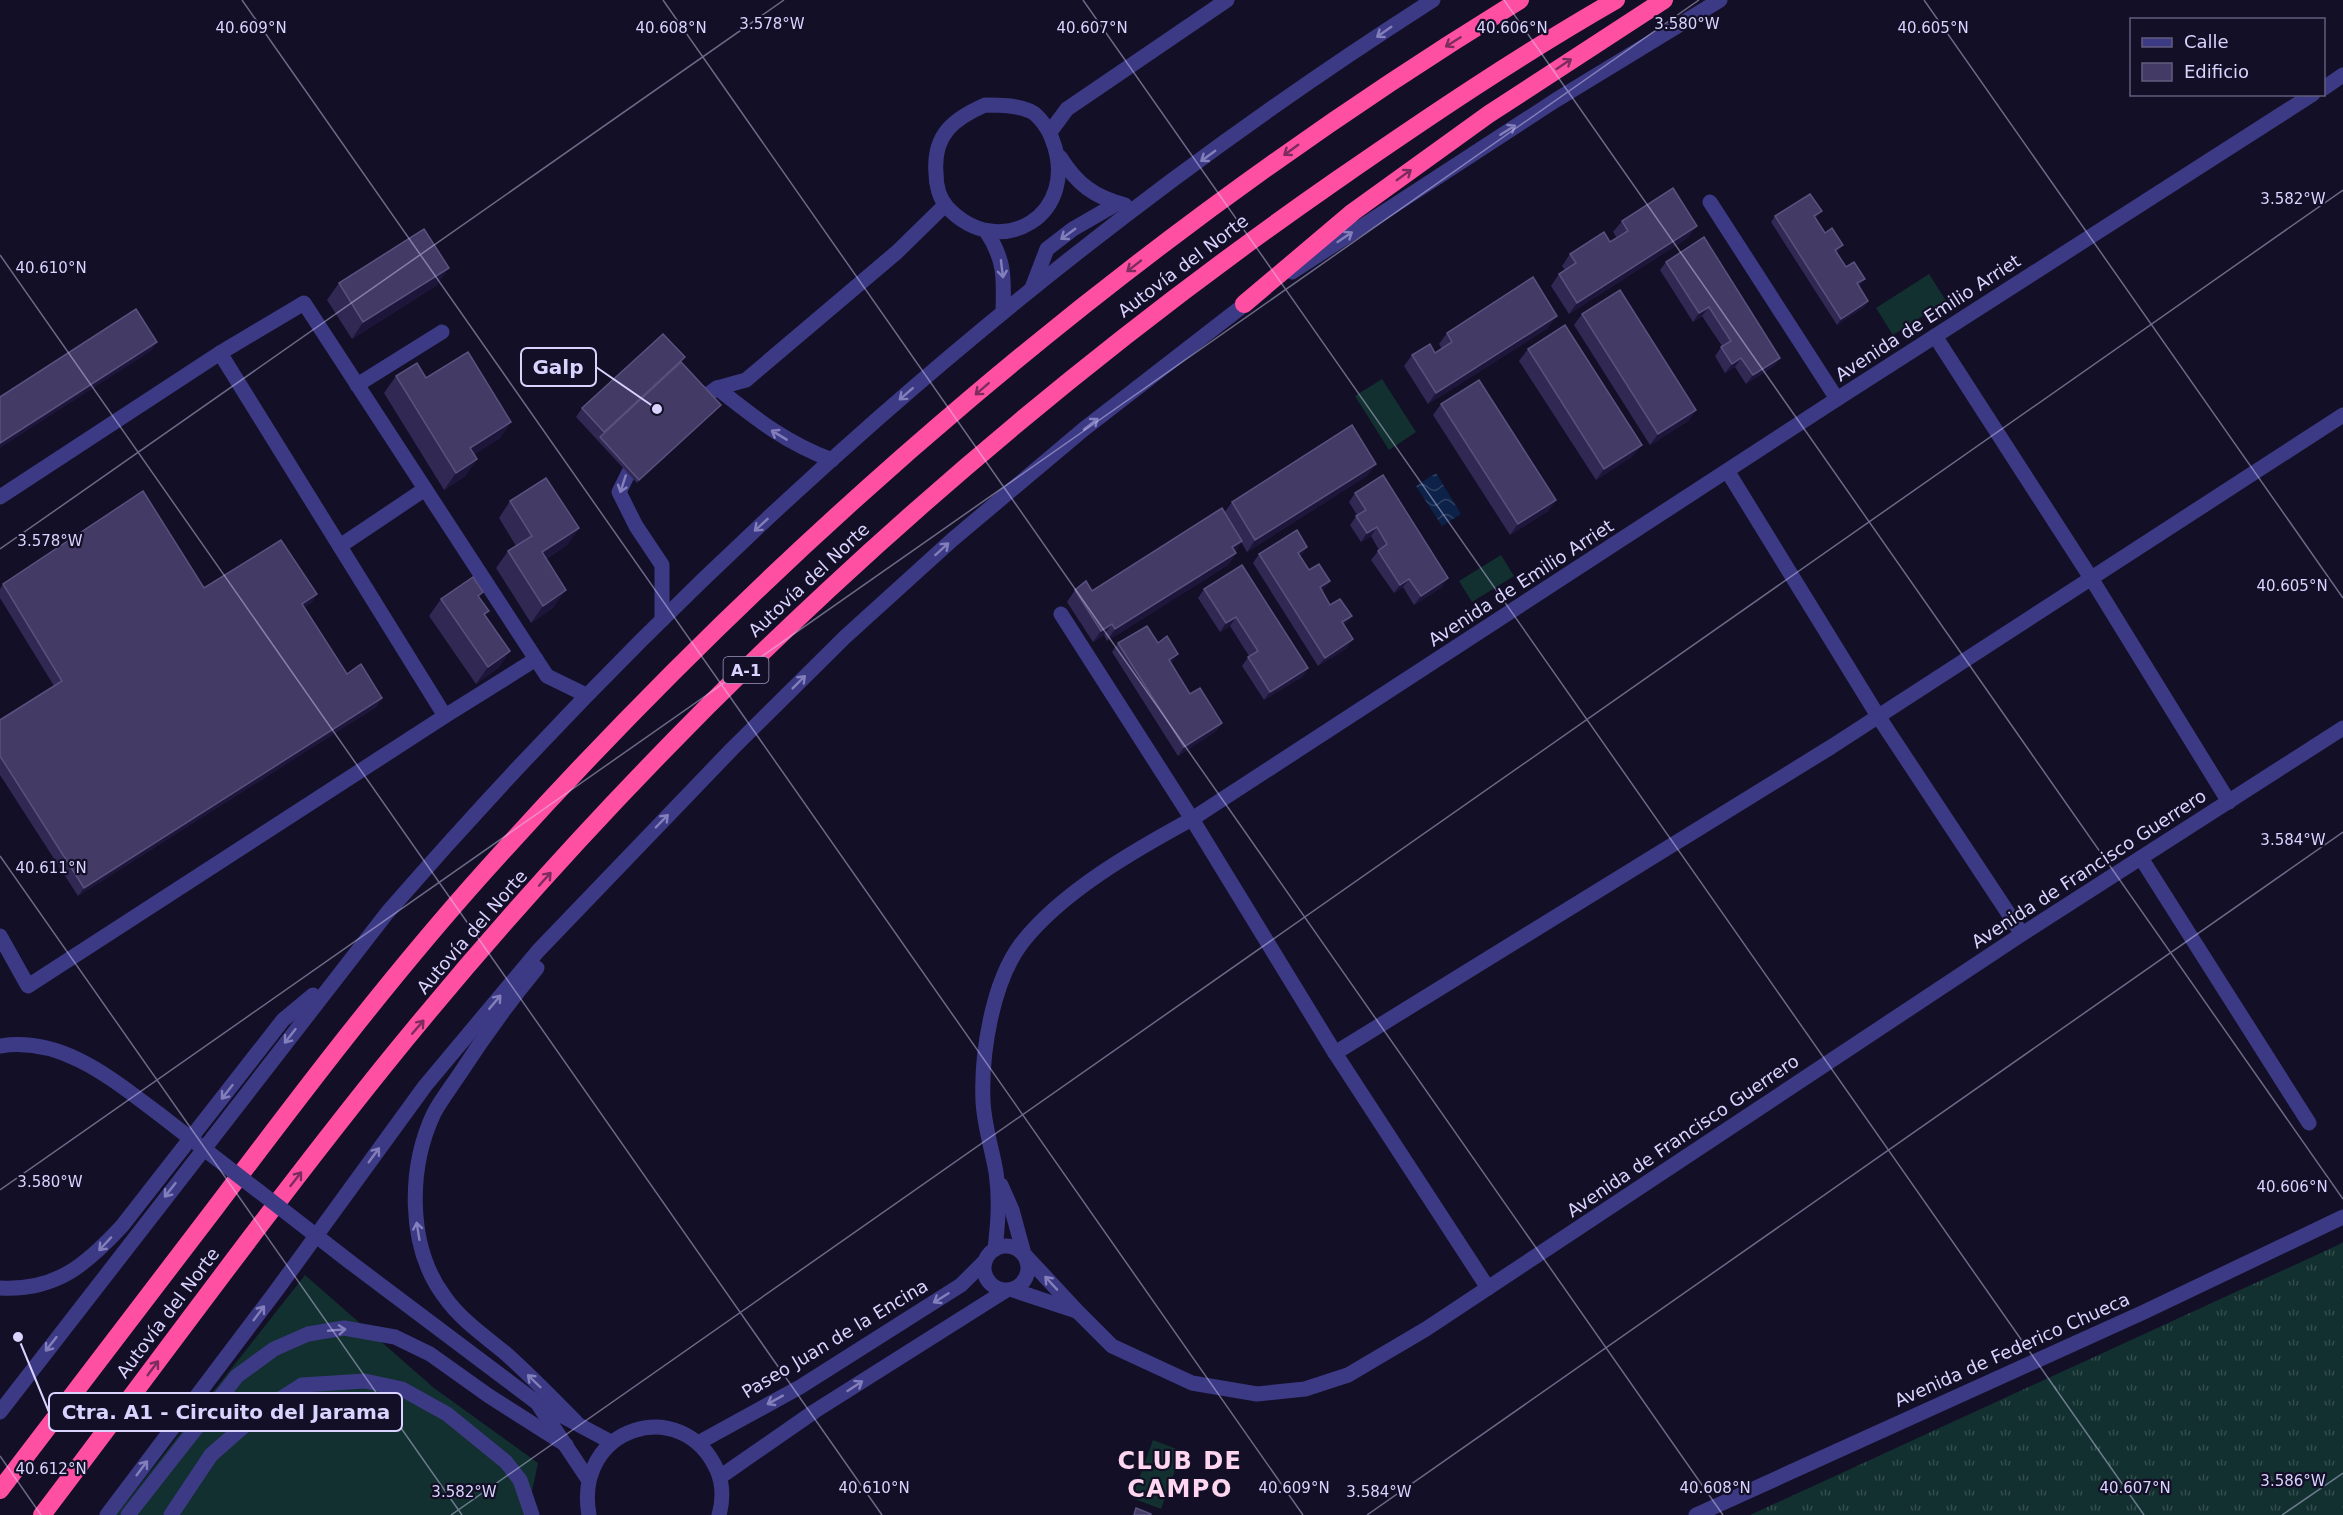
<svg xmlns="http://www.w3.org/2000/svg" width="2343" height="1515" viewBox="0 0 2343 1515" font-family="'DejaVu Sans',sans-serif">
	<defs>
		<pattern id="grass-tufts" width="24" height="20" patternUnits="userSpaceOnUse" patternTransform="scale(1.5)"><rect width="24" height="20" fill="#12302f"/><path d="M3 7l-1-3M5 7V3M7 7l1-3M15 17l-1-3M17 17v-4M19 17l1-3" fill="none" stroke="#344d4e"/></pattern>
		<pattern id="water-waves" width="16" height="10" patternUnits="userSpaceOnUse" patternTransform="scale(1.5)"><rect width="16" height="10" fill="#0c2248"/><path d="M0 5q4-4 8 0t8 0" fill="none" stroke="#2f4163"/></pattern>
	</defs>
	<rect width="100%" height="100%" fill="#130f26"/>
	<!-- grass -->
	<polygon fill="url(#grass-tufts)" points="2343,1242 2343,1515 1750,1515 2338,1245"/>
	<!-- pitch -->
	<g fill="#12302f">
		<polygon points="1929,274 1946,301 1893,335 1876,308"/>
		<polygon points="1382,379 1416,432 1389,450 1355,396"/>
		<polygon points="1501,555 1514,576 1472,602 1459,581"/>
		<polygon points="305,1275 434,1388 538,1463 527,1515 116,1515"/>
		<polygon points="1153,1440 1182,1451 1161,1509 1132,1498"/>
	</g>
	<!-- water -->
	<polygon fill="url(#water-waves)" points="1436,473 1461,514 1442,526 1416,486"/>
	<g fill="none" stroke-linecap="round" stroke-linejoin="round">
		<!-- minor -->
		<g stroke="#3d3a85" stroke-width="15">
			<polyline points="2324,88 2343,75"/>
			<path d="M985,105c15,0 30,0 45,6 9,4 19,19 22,28 30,75 -52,125 -105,68 -8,-9 -11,-23 -11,-34 -3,-38 17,-54 49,-68z"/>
			<polyline points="1050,132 1067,109 1227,0"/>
			<path d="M1060,157c17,27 34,40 65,48"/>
			<polyline points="1710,202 1837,399"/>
			<path d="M986,231c19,29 18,46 17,80"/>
			<polyline points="1292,272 1556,100 1720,0"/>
			<polyline points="1032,288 1047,249 1073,229 1118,203"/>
			<polyline points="1935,336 2091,578 2229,802"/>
			<polyline points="220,353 304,303 547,676 586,695"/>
			<polyline points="357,385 442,332"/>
			<polyline points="717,388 746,380 897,252 945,205"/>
			<path d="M694,404l23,-16c39,31 69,55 115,72"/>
			<polyline points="637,456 619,492 636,526 662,565 662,620"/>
			<polyline points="1728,472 1878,716 2022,934"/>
			<polyline points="0,497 220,353 445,716 28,986 0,936"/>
			<polyline points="340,546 425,489"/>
			<polyline points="1061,614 1192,819 1335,1053 1488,1288"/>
			<polyline points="445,716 536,659"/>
			<polyline points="2141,858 2309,1123"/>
			<path d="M537,968c-28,34 -54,70 -78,107 -8,12 -18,25 -25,38 -26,55 -27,133 10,183 16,23 39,39 60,56 25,22 48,46 72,70"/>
			<path d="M0,1046c62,-10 112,33 159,68"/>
			<polyline points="1335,1053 1831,747 2343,415"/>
			<polyline points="1001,1185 1012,1210 1024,1254 1078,1312 1112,1346 1192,1383 1257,1394 1305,1389 1348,1375 1426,1329 2022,934 2343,728"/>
			<circle cx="1006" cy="1268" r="22"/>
			<path d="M995,1249c3,-26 5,-50 1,-77 -4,-23 -12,-47 -13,-71 -2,-47 9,-118 38,-157 40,-52 114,-94 171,-125l645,-420 476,-305"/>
			<polyline points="350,1262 536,1402 611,1442"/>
			<path d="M0,1288c56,3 86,-23 122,-62l161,-206 30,-25"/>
			<polyline points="1013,1290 1076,1311"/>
			<polyline points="538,1404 588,1479"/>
			<path d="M0,1412l387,-499c304,-350 655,-663 1046,-913"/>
			<polyline points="698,1443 800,1387 961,1285 985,1261"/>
			<polyline points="720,1477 815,1411 1005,1291"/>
			<polyline points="107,1515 276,1291 425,1086 538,951 732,749 845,637 952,540 1084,429 1253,298"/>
			<polyline points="128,1515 237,1376 274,1349 308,1334 344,1328 395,1337 430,1354 489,1396 566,1445"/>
			<polyline points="171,1515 211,1455 261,1411 302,1385 365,1381 402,1389 447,1414 506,1462 520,1480 532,1515"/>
			<path d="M589,1515c-16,-88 93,-122 128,-45 6,14 6,31 2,45"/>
			<polyline points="1696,1515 2144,1312 2343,1217"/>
		</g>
		<!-- highway -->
		<g stroke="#ff4fa3" stroke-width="18">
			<polyline points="1244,304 1353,212 1489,114 1664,0"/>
			<path d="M0,1490c72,-94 144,-188 216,-283 86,-114 173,-229 269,-336 302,-337 650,-635 1035,-871"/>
			<path d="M42,1515c114,-150 224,-302 342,-449 273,-338 596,-638 953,-886 91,-63 183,-125 279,-180"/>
		</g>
		<!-- minor-bridge -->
		<polyline stroke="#3d3a85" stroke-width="15" points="159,1114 350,1262"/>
	</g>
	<!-- wall -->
	<g fill="#312854">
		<polygon points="1775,216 1817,217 1815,218 1825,233 1839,251 1837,252 1846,267 1865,279 1859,286 1868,301 1864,307 1837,325 1771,222"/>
		<polygon points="1622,221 1689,237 1569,314 1551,286 1559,274 1565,270 1562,266 1570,254 1610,242 1617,238 1613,232"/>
		<polygon points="1666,262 1780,358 1774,366 1746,384 1735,367 1725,373 1715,356 1722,346 1702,316 1693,322 1660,270"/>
		<polygon points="339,283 437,285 352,339 327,300"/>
		<polygon points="1582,314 1696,410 1688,421 1650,445 1574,325"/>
		<polygon points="1548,328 1428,404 1404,366 1412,355 1435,353 1442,349 1439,344 1447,333"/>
		<polygon points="1528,349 1633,456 1596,480 1519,361"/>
		<polygon points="685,357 681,362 718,408 637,483 576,417 582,408"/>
		<polygon points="396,376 426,378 511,422 499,439 474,454 477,459 465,476 444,490 384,393"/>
		<polygon points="1441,404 1556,500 1548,511 1510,535 1433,415"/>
		<polygon points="1368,475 1247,552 1241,542 1235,551 1236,553 1228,565 1107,641 1104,635 1093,642 1067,602 1075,590 1092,591 1224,513 1232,502"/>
		<polygon points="1355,493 1442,587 1414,605 1403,587 1394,593 1371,560 1379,550 1371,536 1361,542 1350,525 1357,515 1349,502"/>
		<polygon points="510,501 579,528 567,545 546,559 554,607 531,623 496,568 508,551 516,546 499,518"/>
		<polygon points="1307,547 1300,557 1309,570 1330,581 1322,591 1330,605 1352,616 1344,625 1347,648 1318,666 1253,563 1259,554"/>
		<polygon points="3,584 317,594 311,603 304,607 347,674 382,698 376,707 78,896 0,775 0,720 54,686 0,598 0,589"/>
		<polygon points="1204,589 1308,668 1302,677 1264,700 1242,666 1249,656 1230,626 1220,632 1198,598"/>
		<polygon points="479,598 485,616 510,651 498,668 476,684 429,616 441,599"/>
		<polygon points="1118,643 1172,663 1171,663 1190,694 1222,723 1216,731 1178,756 1112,652"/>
	</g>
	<!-- shaded-wall -->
	<g fill="#1d163a">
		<polygon points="1822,211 1817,217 1810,221 1814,216"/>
		<polygon points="1697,226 1689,237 1569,314 1577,303"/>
		<polygon points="1843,245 1839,251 1831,256 1835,250"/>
		<polygon points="449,268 437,285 352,339 363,322"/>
		<polygon points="1865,279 1861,285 1853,289 1857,283"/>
		<polygon points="1868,301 1864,307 1837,325 1841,319"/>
		<polygon points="1709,307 1702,316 1693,322 1699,313"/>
		<polygon points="1557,316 1548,328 1428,404 1436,393"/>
		<polygon points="157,342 151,351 0,448 0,443"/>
		<polygon points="685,357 679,365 600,437 598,440 604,432"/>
		<polygon points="1741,358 1735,367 1725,373 1732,364"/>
		<polygon points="1780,358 1774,366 1746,384 1753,375"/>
		<polygon points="721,405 718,408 637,483 639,480"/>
		<polygon points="1696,410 1688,421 1650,445 1658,434"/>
		<polygon points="511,422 499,439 458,465 470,448"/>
		<polygon points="1642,445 1633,456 1596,480 1604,469"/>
		<polygon points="477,459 465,476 444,490 456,473"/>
		<polygon points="1376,464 1368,475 1247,552 1255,540"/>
		<polygon points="1556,500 1548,511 1510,535 1518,524"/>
		<polygon points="1377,527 1371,536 1361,542 1367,533"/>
		<polygon points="579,528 567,545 530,569 542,552"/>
		<polygon points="1242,541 1234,553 1232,547"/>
		<polygon points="1307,547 1301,556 1292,562 1298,553"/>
		<polygon points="1236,553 1228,565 1107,641 1115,629"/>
		<polygon points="1448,578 1442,587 1414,605 1421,596"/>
		<polygon points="1409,579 1403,587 1394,593 1400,585"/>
		<polygon points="1330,581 1324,590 1314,596 1320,587"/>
		<polygon points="566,590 554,607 531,623 543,606"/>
		<polygon points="317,594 311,603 296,613 302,604"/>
		<polygon points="1352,616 1345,624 1335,631 1342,622"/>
		<polygon points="1236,617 1230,626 1220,632 1226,623"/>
		<polygon points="1112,624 1104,635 1093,642 1101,631"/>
		<polygon points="1353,639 1347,648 1318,666 1325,658"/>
		<polygon points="510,651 498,668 476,684 488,667"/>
		<polygon points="1178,654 1172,663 1163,669 1169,660"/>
		<polygon points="1308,668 1302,677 1264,700 1270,692"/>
		<polygon points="382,698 376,707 78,896 84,888"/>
		<polygon points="1222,723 1216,731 1178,756 1184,747"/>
	</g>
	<!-- building -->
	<g fill="#433a66" stroke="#5a527e" stroke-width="1.5">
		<polygon points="1673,188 1697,226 1577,303 1559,274 1576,263 1570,254 1604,232 1610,242 1628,231 1622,221"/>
		<polygon points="1810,194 1822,211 1814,216 1825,233 1832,228 1843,245 1835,250 1846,267 1854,262 1865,279 1857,283 1868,301 1841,319 1775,216"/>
		<polygon points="424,229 449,268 363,322 339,283"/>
		<polygon points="1704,237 1780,358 1753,375 1741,358 1732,364 1721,347 1731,341 1709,307 1699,313 1666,262"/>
		<polygon points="1533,277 1557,316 1436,393 1412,355 1430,344 1435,353 1452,342 1447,333"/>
		<polygon points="1620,290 1696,410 1658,434 1582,314"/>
		<polygon points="136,309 157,342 0,443 0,397"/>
		<polygon points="1565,325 1642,445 1604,469 1528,349"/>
		<polygon points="663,334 685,357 604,432 582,408"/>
		<polygon points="468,352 511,422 470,448 477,459 456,473 396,376 417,363 426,378"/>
		<polygon points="681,362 721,405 639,480 600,437"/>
		<polygon points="1479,380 1556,500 1518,524 1441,404"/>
		<polygon points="1352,425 1376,464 1255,540 1232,502"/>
		<polygon points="1383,475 1448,578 1421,596 1409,579 1400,585 1378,551 1387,544 1377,527 1367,533 1356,516 1366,510 1355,493"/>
		<polygon points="546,478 579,528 542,552 566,590 543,606 508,551 532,536 510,501"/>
		<polygon points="143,491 204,588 281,540 317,594 302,604 347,674 361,664 382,698 84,888 0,756 0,720 62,681 3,584"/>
		<polygon points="1222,508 1242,541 1232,547 1236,553 1115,629 1112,624 1101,631 1075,590 1086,581 1092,591"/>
		<polygon points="1297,530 1307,547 1298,553 1309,570 1319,564 1330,581 1320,587 1330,605 1340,599 1352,616 1342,622 1353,639 1325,658 1259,554"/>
		<polygon points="1242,565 1308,668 1270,692 1248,657 1258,651 1236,617 1226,623 1204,589"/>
		<polygon points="473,577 483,592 478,596 489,611 484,614 510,651 488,667 441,599"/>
		<polygon points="1147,626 1158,643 1167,636 1178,654 1169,660 1190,694 1200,688 1222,723 1184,747 1118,643"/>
		<polygon points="1136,1508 1151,1514 1151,1515 1134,1515"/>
	</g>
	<!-- one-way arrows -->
	<defs><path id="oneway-shaft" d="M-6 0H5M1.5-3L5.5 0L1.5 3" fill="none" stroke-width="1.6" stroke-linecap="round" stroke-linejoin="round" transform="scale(1.5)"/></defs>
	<g stroke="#837fbc">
		<use href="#oneway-shaft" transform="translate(1384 32) rotate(145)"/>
		<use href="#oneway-shaft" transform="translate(1508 130) rotate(-32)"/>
		<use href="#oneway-shaft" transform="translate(1208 156) rotate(144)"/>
		<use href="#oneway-shaft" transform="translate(1068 234) rotate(144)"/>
		<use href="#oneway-shaft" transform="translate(1345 237) rotate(-34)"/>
		<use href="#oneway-shaft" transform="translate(1002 269) rotate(83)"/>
		<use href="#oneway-shaft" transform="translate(906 394) rotate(139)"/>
		<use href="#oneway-shaft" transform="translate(1091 424) rotate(-38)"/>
		<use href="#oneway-shaft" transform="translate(779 435) rotate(-149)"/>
		<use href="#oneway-shaft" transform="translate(623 484) rotate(108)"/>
		<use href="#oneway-shaft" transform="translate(761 525) rotate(137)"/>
		<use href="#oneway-shaft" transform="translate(942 549) rotate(-42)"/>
		<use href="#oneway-shaft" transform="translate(799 682) rotate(-45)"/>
		<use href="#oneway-shaft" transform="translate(662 821) rotate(-46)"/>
		<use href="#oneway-shaft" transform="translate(495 1002) rotate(-50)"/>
		<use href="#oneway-shaft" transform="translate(290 1036) rotate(128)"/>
		<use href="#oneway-shaft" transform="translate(227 1092) rotate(128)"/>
		<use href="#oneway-shaft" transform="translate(374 1155) rotate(-54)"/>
		<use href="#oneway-shaft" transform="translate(170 1190) rotate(128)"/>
		<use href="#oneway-shaft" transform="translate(418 1231) rotate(-99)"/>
		<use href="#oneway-shaft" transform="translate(105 1244) rotate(133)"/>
		<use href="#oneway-shaft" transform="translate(1051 1283) rotate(-133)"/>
		<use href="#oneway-shaft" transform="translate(941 1298) rotate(148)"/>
		<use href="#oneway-shaft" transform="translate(259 1313) rotate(-53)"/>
		<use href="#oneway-shaft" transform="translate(337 1330) rotate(-5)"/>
		<use href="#oneway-shaft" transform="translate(51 1344) rotate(128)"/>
		<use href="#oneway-shaft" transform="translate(534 1381) rotate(-136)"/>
		<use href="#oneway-shaft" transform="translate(855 1386) rotate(-33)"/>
		<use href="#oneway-shaft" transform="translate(775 1400) rotate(151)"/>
		<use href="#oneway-shaft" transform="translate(142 1468) rotate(-53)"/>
	</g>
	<g stroke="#7d2c5e">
		<use href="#oneway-shaft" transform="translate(1453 42) rotate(148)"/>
		<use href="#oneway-shaft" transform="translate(1564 64) rotate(-34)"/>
		<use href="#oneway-shaft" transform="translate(1291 150) rotate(144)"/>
		<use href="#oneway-shaft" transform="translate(1404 175) rotate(-36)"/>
		<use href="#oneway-shaft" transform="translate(1134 266) rotate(142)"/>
		<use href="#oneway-shaft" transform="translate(982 389) rotate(139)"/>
		<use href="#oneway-shaft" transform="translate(545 879) rotate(-48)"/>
		<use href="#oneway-shaft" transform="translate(418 1027) rotate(-49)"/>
		<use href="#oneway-shaft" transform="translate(296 1179) rotate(-52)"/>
		<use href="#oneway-shaft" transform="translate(153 1368) rotate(-53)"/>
	</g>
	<!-- ticks -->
	<path fill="none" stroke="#d9d4ff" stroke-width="1.5" stroke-opacity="0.45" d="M242,0l1061,1515M663,0l1060,1515M1083,0l1061,1515M1504,0l839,1199M1924,0l419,598M0,255l882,1260M0,549l784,-549M0,856l462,659M0,1190l1699,-1190M0,1456l41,59M451,1515l1892,-1325M1367,1515l976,-683M2282,1515l61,-42"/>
	<g text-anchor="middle" stroke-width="4.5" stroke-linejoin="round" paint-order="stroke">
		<!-- shield labels -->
		<rect fill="#130f26" stroke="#9e99be" stroke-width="1.5" x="723.5" y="657" width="45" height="26" rx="4.5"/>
		<g font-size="16" font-weight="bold" fill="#d9d4ff">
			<text x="746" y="676">A-1</text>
		</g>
		<!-- street labels -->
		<g font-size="18" fill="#d9d4ff" stroke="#130f26">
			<text transform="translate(1183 266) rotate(-37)" y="6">Autovía del Norte</text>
			<text transform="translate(1928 318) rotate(-33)" y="6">Avenida de Emilio Arriet</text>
			<text transform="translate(809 580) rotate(-43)" y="6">Autovía del Norte</text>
			<text transform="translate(1521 583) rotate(-33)" y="6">Avenida de Emilio Arriet</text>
			<text transform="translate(2089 869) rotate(-33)" y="6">Avenida de Francisco Guerrero</text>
			<text transform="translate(472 932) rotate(-49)" y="6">Autovía del Norte</text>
			<text transform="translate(1683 1136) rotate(-34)" y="6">Avenida de Francisco Guerrero</text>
			<text transform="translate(168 1313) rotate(-53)" y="6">Autovía del Norte</text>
			<text transform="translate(835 1339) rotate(-31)" y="6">Paseo Juan de la Encina</text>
			<text transform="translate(2012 1350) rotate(-24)" y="6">Avenida de Federico Chueca</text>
		</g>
		<!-- district labels -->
		<g font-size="24" font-weight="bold" letter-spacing="1.5" fill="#ffd6f0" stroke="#130f26">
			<text x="1180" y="1469">CLUB DE<tspan x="1180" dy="28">CAMPO</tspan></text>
		</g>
	</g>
	<g font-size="15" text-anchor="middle" fill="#d9d4ff" stroke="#130f26" stroke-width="4.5" stroke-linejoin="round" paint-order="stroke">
		<text x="772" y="29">3.578°W</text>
		<text x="1687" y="29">3.580°W</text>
		<text x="251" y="33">40.609°N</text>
		<text x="671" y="33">40.608°N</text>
		<text x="1092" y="33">40.607°N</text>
		<text x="1512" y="33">40.606°N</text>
		<text x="1933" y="33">40.605°N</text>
		<text x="2293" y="204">3.582°W</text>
		<text x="51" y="273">40.610°N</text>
		<text x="50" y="546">3.578°W</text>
		<text x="2292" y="591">40.605°N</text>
		<text x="2293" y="845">3.584°W</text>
		<text x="51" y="873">40.611°N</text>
		<text x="50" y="1187">3.580°W</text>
		<text x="2292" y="1192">40.606°N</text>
		<text x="51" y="1474">40.612°N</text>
		<text x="2293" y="1486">3.586°W</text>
		<text x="874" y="1493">40.610°N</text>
		<text x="1294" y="1493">40.609°N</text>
		<text x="1715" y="1493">40.608°N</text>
		<text x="2135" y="1493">40.607°N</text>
		<text x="464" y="1497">3.582°W</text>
		<text x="1379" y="1497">3.584°W</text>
	</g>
	<!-- callouts -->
	<path fill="none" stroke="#d9d4ff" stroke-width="2" d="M657 409L596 367M18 1337L49 1412"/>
	<g fill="#d9d4ff" stroke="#130f26" stroke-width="2">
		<circle cx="657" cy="409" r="6"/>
		<circle cx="18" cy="1337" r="6"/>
	</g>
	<g fill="#130f26" stroke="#d9d4ff" stroke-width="2">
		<rect x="521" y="348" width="75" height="38" rx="6"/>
		<rect x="49" y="1393" width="353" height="38" rx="6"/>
	</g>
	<g font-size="20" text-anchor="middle" font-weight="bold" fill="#d9d4ff">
		<text x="558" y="374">Galp</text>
		<text x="226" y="1419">Ctra. A1 - Circuito del Jarama</text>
	</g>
	<!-- legend -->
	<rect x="2130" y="18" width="195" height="78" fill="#130f26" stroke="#625e7d" stroke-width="1.5"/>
	<rect x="2142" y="38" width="30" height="9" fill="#3d3a85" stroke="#625e7d" stroke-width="1.5"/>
	<text x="2184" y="48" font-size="18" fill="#d9d4ff">Calle</text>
	<rect x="2142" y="63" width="30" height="18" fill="#433a66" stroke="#625e7d" stroke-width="1.5"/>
	<text x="2184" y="78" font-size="18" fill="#d9d4ff">Edificio</text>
</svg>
